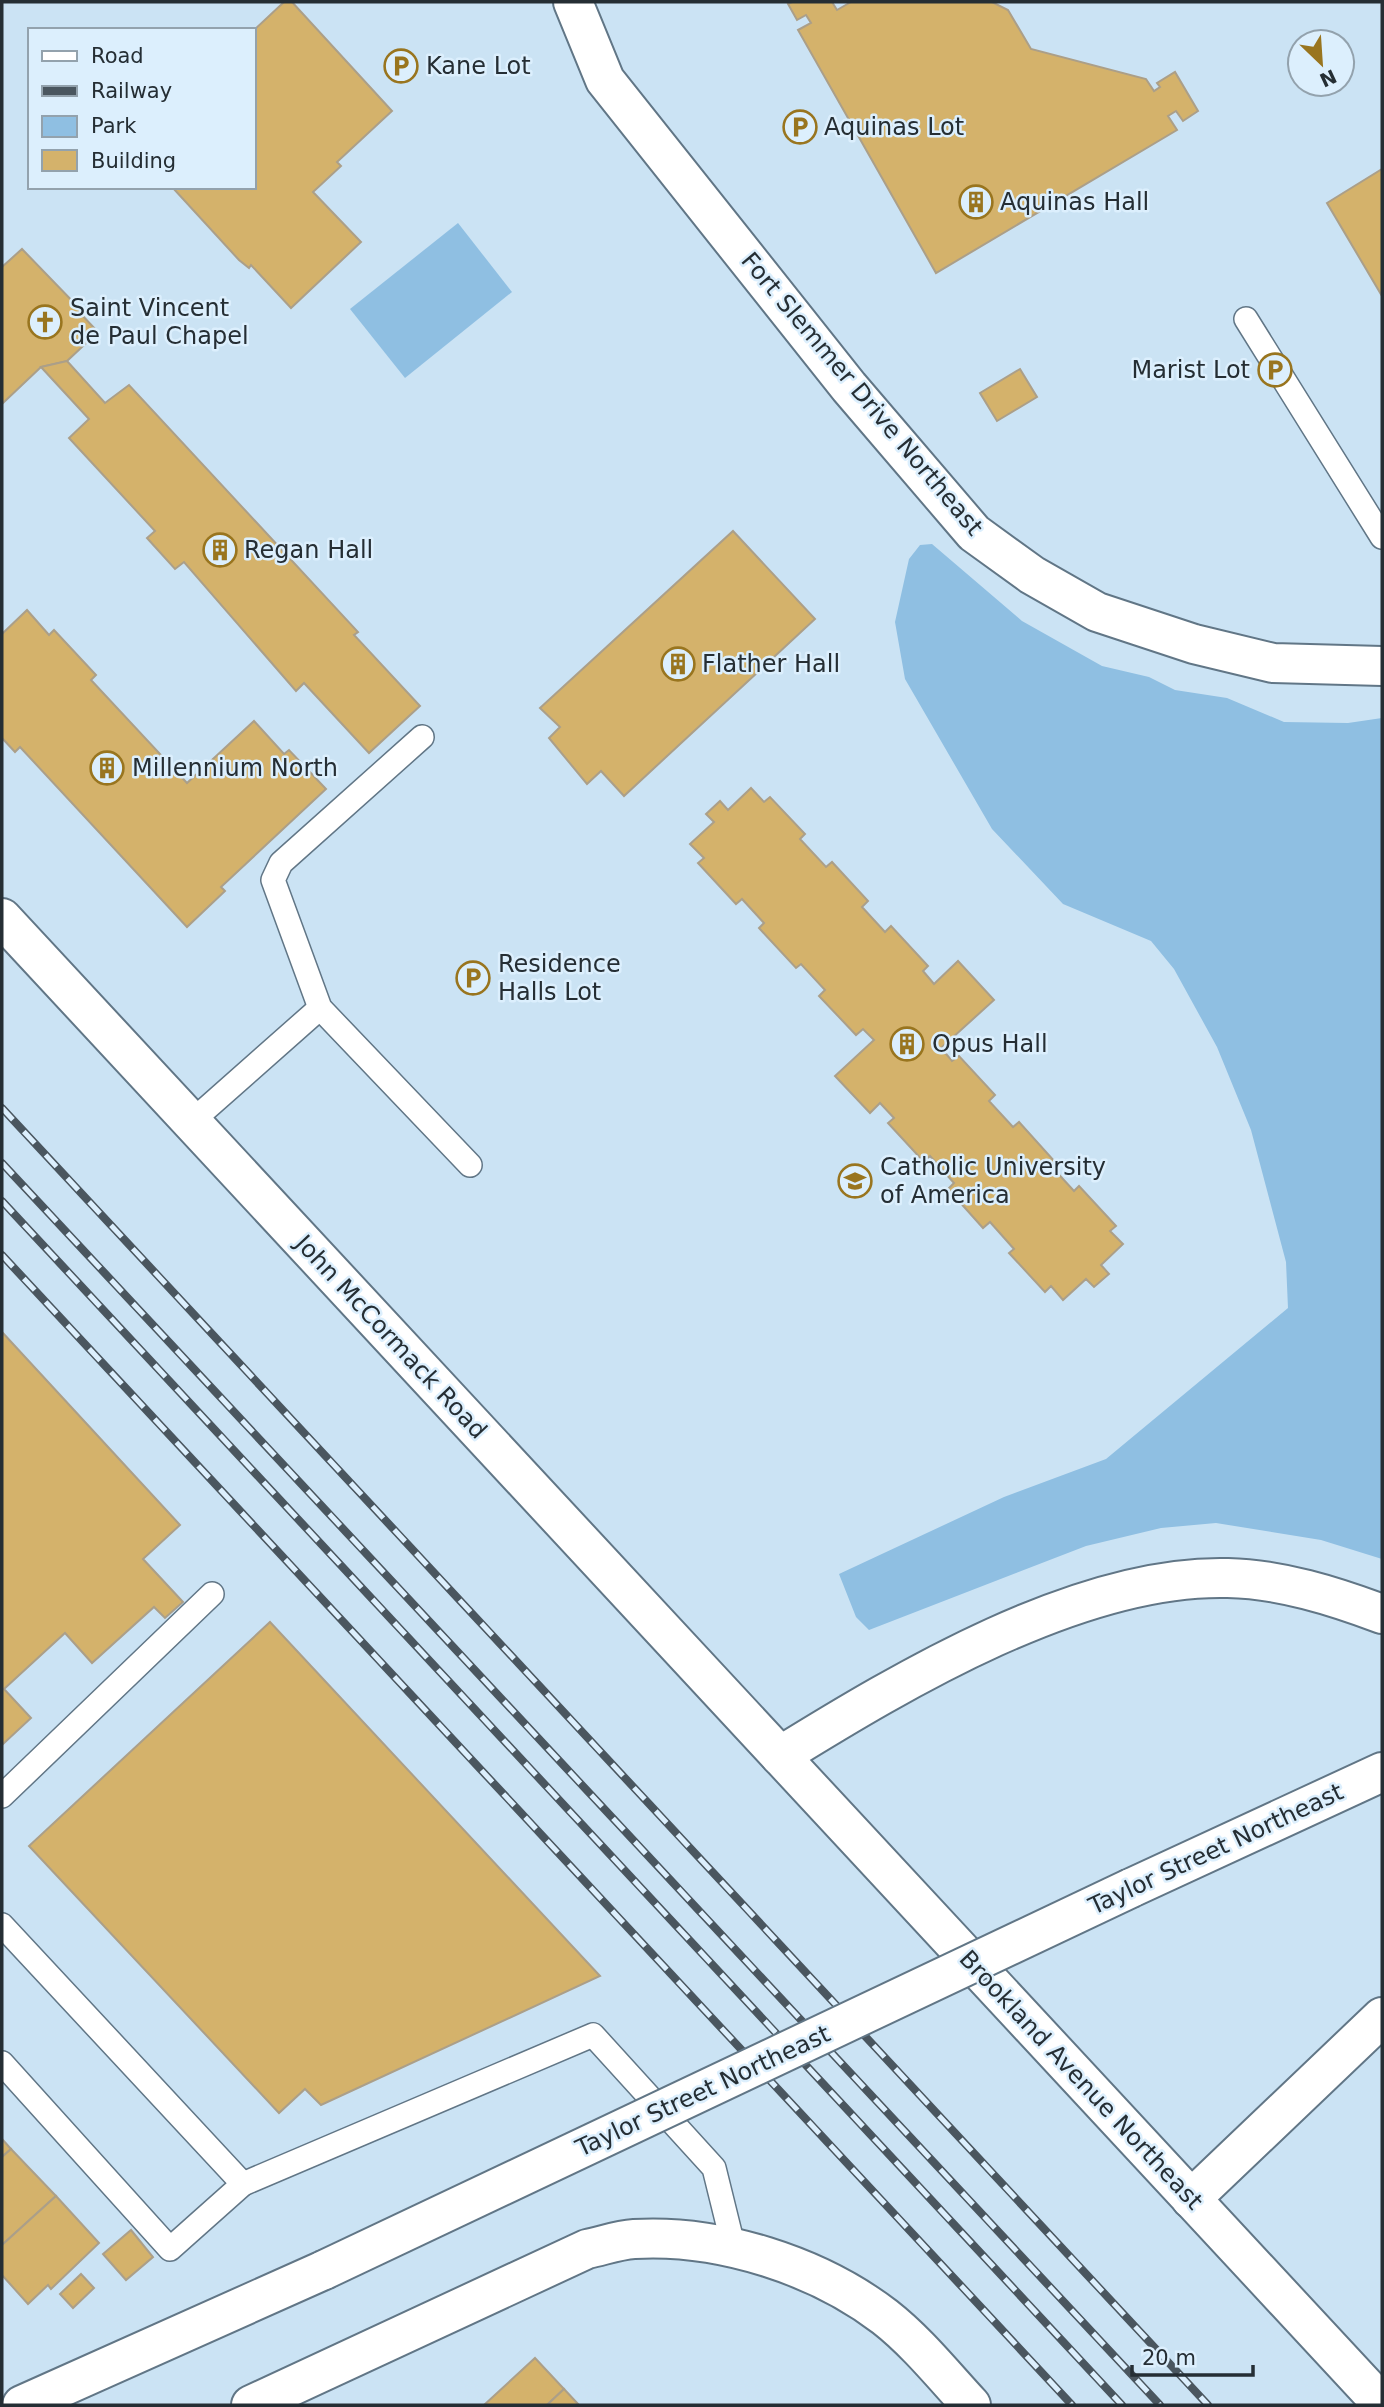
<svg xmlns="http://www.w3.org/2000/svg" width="1384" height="2407" viewBox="0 0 1384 2407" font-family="'DejaVu Sans',sans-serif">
	<rect width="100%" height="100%" fill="#cbe3f4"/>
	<!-- green -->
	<g fill="#8fbfe2">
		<polygon points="458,223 512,292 405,378 350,309"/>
		<polygon points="932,544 1022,621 1102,666 1149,677 1175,690 1227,698 1284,722 1348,723 1382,718 1382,1559 1321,1540 1216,1523 1161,1528 1086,1546 869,1630 856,1617 839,1574 1004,1497 1106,1459 1288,1308 1286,1262 1251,1130 1217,1047 1174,969 1151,941 1063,904 992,829 905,679 895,622 909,559 920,545"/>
	</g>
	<!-- building -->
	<g fill="#d4b26b" stroke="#ab9f89" stroke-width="2">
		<polygon points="284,2 292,2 392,111 337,162 341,166 313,192 361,242 291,308 251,265 249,268 239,260 172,187 254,187 254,30"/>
		<polygon points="792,2 832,2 837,10 851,2 992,2 1008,10 1031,49 1146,79 1154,91 1160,87 1157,83 1175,72 1198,111 1183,121 1176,111 1168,116 1177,130 936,273 798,30 811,23 806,15 797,20 788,4"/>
		<polygon points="1382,169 1382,296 1327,203"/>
		<polygon points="22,249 81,310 79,312 98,332 67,361 41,367 2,404 2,267"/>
		<polygon points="67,361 105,403 129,385 358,632 354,635 420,706 369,753 304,683 296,691 184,562 175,569 147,538 155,531 69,438 89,419 41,367"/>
		<polygon points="1020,369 1037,397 997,421 980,393"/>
		<polygon points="733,531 815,619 624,796 601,771 587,784 549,738 560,727 540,708"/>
		<polygon points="27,610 49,635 54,630 96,675 91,680 187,783 254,721 284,754 289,750 326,789 221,887 225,891 187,927 20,747 15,752 2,738 2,634"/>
		<polygon points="751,788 764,802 770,797 805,834 800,839 826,867 832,862 868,901 862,907 885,932 891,926 928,966 923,971 934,984 958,961 994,1000 941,1048 952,1061 959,1056 995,1095 989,1101 1013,1127 1019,1122 1056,1163 1051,1166 1074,1191 1079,1186 1116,1226 1110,1231 1123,1244 1101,1265 1109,1274 1094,1287 1086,1279 1063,1300 1051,1286 1045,1292 1009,1253 1014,1249 990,1222 983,1228 948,1189 954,1183 930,1156 924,1162 888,1123 894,1118 880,1103 870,1113 835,1076 874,1040 863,1029 856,1035 819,996 825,990 801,964 796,968 759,928 764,923 742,899 736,904 698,863 704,858 690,844 714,822 706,814 720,801 728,810"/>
		<polygon points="2,1332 180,1525 143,1559 183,1602 165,1618 154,1607 92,1663 65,1633 4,1689 31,1718 2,1745"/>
		<polygon points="270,1622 600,1976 321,2105 305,2089 279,2113 29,1846"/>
		<polygon points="2,2139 11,2149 2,2157"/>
		<polygon points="11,2149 56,2196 2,2245 2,2157"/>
		<polygon points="56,2196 99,2243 51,2289 48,2285 28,2304 2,2275 2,2245"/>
		<polygon points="131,2230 153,2257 126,2280 103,2254"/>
		<polygon points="81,2274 94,2288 73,2308 60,2294"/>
		<polygon points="535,2358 564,2389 547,2405 484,2405"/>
		<polygon points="564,2389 579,2405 547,2405"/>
	</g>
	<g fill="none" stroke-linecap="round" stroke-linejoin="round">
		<defs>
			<g id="lane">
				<polyline points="1246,319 1382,537"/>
				<polyline points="422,737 281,863 273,880 320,1008 470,1165"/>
				<polyline points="190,1123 320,1008"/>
				<polyline points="2,1796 212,1594"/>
				<polyline points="2,1925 243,2184 170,2249 2,2063"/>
				<polyline points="243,2184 593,2035 714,2168 734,2249"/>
			</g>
			<g id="street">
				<polyline points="573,2 605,80 849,387 974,533 1032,575 1097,612 1194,644 1273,663 1382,666"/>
				<polyline points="2,918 1382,2404"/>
				<path d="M251,2405l336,-156c15,-3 31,-9 47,-10 85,-5 183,26 251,78 32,25 59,59 86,88"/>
			</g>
			<g id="secondary">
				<path d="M780,1756c123,-76 300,-182 448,-178 52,1 106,18 154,36"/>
				<polyline points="1131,1888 1382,1772"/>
				<polyline points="1191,2199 1382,2017"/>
				<polyline points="22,2405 324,2270"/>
			</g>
		</defs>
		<!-- lane casing -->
		<use href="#lane" stroke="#617686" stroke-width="26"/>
		<!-- street casing -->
		<use href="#street" stroke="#617686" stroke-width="42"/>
		<!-- secondary casing -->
		<use href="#secondary" stroke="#617686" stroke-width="42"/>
		<!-- lane -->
		<use href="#lane" stroke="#fff" stroke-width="23"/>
		<!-- street -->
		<use href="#street" stroke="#fff" stroke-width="38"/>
		<!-- secondary -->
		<use href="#secondary" stroke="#fff" stroke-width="38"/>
		<defs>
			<g id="rail">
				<polyline points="2,1108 1208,2405"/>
				<polyline points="2,1163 1160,2405"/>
				<polyline points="2,1201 1122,2405"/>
				<polyline points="2,1255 1072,2405"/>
			</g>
		</defs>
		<!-- rail casing -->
		<use href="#rail" stroke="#4a565f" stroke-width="8"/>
		<!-- rail -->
		<use href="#rail" stroke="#dceffd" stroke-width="5" stroke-dasharray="16" stroke-linecap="butt"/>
		<defs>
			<polyline id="secondary-bridge" points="324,2270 1131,1888"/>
		</defs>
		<!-- secondary-bridge casing -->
		<use href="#secondary-bridge" stroke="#617686" stroke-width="42" stroke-linecap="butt"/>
		<!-- secondary-bridge -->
		<use href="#secondary-bridge" stroke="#fff" stroke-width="38"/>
	</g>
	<!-- icons -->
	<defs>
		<symbol id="parking-ring" viewBox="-11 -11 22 22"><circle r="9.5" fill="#dceffd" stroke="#99751f" stroke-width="1.5"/><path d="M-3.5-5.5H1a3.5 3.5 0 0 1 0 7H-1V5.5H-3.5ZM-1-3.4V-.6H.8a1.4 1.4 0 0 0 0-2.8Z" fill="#99751f"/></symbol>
		<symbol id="building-ring" viewBox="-11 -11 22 22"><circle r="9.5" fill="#dceffd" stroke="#99751f" stroke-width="1.5"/><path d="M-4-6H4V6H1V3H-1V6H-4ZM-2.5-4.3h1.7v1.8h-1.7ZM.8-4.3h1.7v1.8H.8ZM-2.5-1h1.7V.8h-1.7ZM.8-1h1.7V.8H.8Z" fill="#99751f"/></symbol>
		<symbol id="church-ring" viewBox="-11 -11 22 22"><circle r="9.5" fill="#dceffd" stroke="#99751f" stroke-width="1.5"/><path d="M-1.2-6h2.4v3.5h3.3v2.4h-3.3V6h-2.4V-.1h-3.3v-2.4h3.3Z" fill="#99751f"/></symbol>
		<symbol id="university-ring" viewBox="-11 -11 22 22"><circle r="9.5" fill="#dceffd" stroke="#99751f" stroke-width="1.5"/><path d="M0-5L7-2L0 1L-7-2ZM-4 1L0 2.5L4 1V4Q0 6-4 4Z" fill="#99751f"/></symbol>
	</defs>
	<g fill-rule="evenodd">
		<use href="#parking-ring" x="382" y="47" width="38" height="38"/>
		<use href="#parking-ring" x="781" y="108" width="38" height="38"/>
		<use href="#building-ring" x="957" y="183" width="38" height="38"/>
		<use href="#church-ring" x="26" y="303" width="38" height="38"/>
		<use href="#parking-ring" x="1256" y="351" width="38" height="38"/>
		<use href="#building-ring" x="201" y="531" width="38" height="38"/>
		<use href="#building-ring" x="659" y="645" width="38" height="38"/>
		<use href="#building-ring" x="88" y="749" width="38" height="38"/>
		<use href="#parking-ring" x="454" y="959" width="38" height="38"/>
		<use href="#building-ring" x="888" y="1025" width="38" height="38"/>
		<use href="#university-ring" x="836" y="1162" width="38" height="38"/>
	</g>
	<g text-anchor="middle" stroke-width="5" stroke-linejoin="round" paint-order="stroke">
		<!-- poi labels -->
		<g font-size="24" fill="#252e34" stroke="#dceffd" text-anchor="start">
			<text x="426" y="74">Kane Lot</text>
			<text x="824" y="135">Aquinas Lot</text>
			<text x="1000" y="210">Aquinas Hall</text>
			<text x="70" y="316">Saint Vincent<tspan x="70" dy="28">de Paul Chapel</tspan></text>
			<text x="1250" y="378" text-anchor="end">Marist Lot</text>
			<text x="244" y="558">Regan Hall</text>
			<text x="702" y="672">Flather Hall</text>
			<text x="132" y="776">Millennium North</text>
			<text x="498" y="972">Residence<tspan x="498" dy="28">Halls Lot</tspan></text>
			<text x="932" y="1052">Opus Hall</text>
			<text x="880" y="1175">Catholic University<tspan x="880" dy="28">of America</tspan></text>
		</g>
		<!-- street labels -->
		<g font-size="24" fill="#252e34" stroke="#dceffd">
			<text transform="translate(862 394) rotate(50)" y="8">Fort Slemmer Drive Northeast</text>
			<text transform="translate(391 1337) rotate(47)" y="8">John McCormack Road</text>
			<text transform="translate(1216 1849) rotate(-25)" y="8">Taylor Street Northeast</text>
			<text transform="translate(1081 2080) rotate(47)" y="8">Brookland Avenue Northeast</text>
			<text transform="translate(703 2091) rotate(-25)" y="8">Taylor Street Northeast</text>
		</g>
	</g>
	<!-- border -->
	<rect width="1384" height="2407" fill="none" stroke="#252e34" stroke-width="7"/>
	<!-- legend -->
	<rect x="28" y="28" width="228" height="161" fill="#dceffd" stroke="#93a2ad" stroke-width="2"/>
	<rect x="42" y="51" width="35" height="10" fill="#ffffff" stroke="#93a2ad" stroke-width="2"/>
	<text x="91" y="63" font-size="21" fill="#252e34">Road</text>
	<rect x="42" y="86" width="35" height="10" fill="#4a565f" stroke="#93a2ad" stroke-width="2"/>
	<text x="91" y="98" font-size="21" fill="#252e34">Railway</text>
	<rect x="42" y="116" width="35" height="21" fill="#8fbfe2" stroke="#93a2ad" stroke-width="2"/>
	<text x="91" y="133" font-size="21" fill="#252e34">Park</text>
	<rect x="42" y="150" width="35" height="21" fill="#d4b26b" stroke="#93a2ad" stroke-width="2"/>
	<text x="91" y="168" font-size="21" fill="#252e34">Building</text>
	<!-- north arrow -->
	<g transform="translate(1321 63) rotate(155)"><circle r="33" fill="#dceffd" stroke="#93a2ad" stroke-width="2"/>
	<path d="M0-5L12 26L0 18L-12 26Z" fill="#99751f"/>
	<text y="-10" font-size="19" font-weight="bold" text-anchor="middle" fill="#252e34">N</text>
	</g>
	<!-- scale -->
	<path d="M1132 2365v10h121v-10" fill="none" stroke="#252e34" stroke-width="3.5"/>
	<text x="1142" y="2365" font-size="21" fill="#252e34" stroke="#dceffd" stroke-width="5" paint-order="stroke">20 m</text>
</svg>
